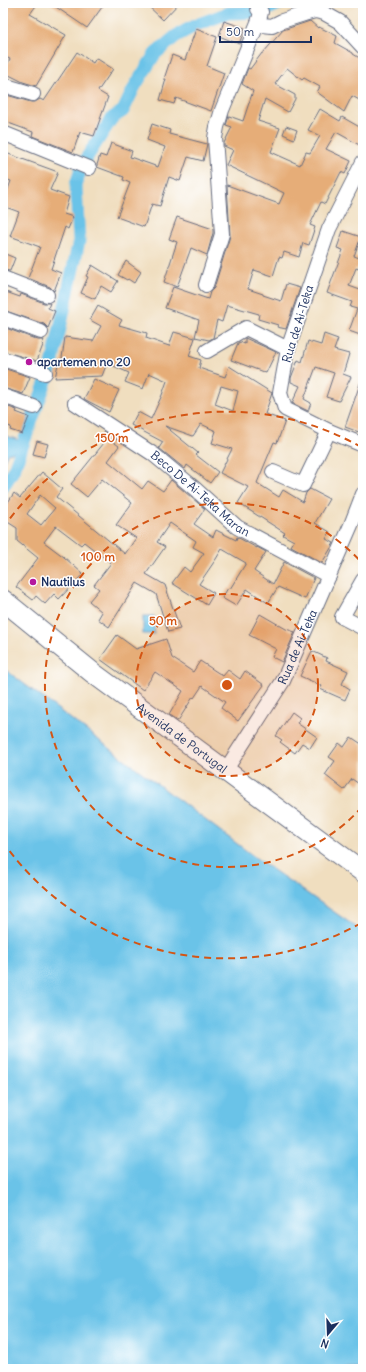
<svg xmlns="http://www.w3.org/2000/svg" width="366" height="1372" viewBox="0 0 366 1372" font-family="Delius,sans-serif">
	<rect width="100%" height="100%" fill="#fff"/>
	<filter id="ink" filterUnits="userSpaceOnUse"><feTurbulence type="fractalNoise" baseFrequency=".025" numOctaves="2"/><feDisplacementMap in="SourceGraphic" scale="8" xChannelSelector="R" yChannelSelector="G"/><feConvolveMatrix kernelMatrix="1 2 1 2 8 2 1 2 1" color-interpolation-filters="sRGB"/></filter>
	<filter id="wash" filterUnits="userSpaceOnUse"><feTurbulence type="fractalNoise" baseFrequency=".012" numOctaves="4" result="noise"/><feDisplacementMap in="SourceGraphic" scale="16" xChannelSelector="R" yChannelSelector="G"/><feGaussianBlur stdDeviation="0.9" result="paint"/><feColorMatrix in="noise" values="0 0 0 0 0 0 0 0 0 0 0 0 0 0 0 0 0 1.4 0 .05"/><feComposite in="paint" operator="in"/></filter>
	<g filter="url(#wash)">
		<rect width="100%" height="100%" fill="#f0debf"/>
		<!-- water -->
		<g fill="#6bc3e8" stroke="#4379a3">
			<polygon points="3,435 19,440 14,452 7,454 3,463"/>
			<rect x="143" y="616" width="11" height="18"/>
			<polygon points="3,668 256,858 363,932 363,1369 3,1369"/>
		</g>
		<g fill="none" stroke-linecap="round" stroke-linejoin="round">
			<!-- canal -->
			<polyline stroke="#6bc3e8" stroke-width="13" points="3,487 14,469 52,365 79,241 76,185 82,165 112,118 123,111 135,86 155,54 176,36 196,25 228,13 261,12 281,3"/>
		</g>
		<g id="blocks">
			<!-- building -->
			<g fill="#e6ad78" fill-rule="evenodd">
				<polygon points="3,3 38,3 30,14 66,35 36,86 23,82 3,72 10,59 3,56"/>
				<polygon points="50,3 105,3 87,28"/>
				<polygon points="145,3 179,3 163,20"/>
				<polygon points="224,21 245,28 239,44 219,36"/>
				<polygon points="310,21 318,28 319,27 337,36 335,43 353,53 353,54 363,60 363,102 352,96 344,112 317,92 320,87 304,78 302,80 287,68 275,84 295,95 295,99 288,112 265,99 258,121 280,128 271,152 300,165 306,152 310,153 320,136 308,130 320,109 340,121 342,117 363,129 363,147 336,132 326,149 351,161 345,174 341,172 325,204 321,202 310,225 315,227 309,245 303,243 299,257 284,252 282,258 279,257 273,276 254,270 248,289 263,294 263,295 281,301 286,284 300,288 286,329 277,327 278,325 258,319 259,314 227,305 222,322 217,320 213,338 209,340 195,337 199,320 165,308 173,287 208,299 210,292 214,288 230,236 227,185 279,204 284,193 226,165 233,150 224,146 224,143 232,127 226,125 229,116 243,121 253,91 242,84 248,68 250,69 262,53 263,53 283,30"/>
				<polygon points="196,29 217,37 207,66 224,73 211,111 176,98 174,104 160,100 166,79 164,79 172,55 185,60"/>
				<polygon points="77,52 93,63 96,58 113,69 98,91 108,97 94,136 80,132 73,152 32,136 33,132 3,121 3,94 31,102 35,102 40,99 44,101"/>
				<polygon points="152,124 170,130 169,134 207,144 203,161 188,157 180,181 169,177 160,206 152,204 144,227 117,217 130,183 123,180 124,177 97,167 97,165 100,155 106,157 111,143 132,151 130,157 158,167 165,147 147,140"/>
				<polygon points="286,126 297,130 294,139 283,134"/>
				<polygon points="3,152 58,172 50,190 69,197 64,214 73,217 68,229 65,227 51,269 61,273 54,291 50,287 28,278 40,247 10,236 19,212 3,206 3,203 11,181 3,178"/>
				<polygon points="177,217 213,229 213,233 207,255 191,248 177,287 164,282 177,242 169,239"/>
				<polygon points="343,231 361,237 354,256 362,259 358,269 356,268 349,286 363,291 363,336 349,331 357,309 350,307 352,302 327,293 343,250 337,248"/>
				<polygon points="3,253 15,258 10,271 3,270"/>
				<polygon points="126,261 141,272 134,283 128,279 127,280 118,275"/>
				<polygon points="92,265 118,281 111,292 101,286 95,299 81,293 88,277 86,276"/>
				<polygon points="3,291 20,297 21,294 44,303 50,303 48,308 55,311 48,328 44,324 3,310"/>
				<path d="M98,306l24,14 -3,5 28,8 -1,5 23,8 5,-14 21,6 -6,18 12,4 -2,8 26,9 4,-11 43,27 -7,21 20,7 -8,22 -3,-1 -17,41 22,14 4,-7 20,12 3,-9 4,-4 19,10 -14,24 15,9 -4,7 8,4 -12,20 -31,-17 3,-5 -11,-6 2,-2 -47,-30 10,-16 -28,-14 12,-24 -20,-6 4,-12 -15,-7 -8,12 -28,-10 33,27 -2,2 22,17 -8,11 -23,-18 -2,4 -26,-21 4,-6 -32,-17 7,-13 13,7 11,-24 5,-14 -18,-8 -6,16 -18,-7 4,-9 -22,-10 -5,13 -47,2 3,-14 3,1 4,-28 28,4 8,-15 -11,-6zM221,386l17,5 -5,20 -18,-7z"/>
				<polygon points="3,327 38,340 44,340 42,344 43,345 37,361 3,351"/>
				<polygon points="324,334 338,339 334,350 349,354 343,374 351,377 339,401 326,397 334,373 316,367 304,399 311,403 308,411 292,403 300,386 291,382 291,378 298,360 302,362 308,341 321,345"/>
				<polygon points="245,338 276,352 266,373 231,360 238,343 240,342 245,344"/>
				<polygon points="3,368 30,377 23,394 3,388"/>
				<polygon points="94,379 119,390 109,412 84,399"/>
				<polygon points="361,381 363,381 363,430 360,429 359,432 345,427"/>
				<polygon points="3,405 17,410 16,412 29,417 22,434 10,430 11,427 3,424"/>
				<path d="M108,438l11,8 -11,15 34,28 6,-8 15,10 8,-11 34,29 -11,15 19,13 3,-7 20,10 1,-3 20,11v-1l9,5 -12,19 19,13 11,-22 30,16 -9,21 -27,-12 -10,16 -21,-14 -11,17 -14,-8 6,-10 2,1 16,-26 -24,-14 -6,10 -17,25 15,9 -7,12 -35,-22 12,-16 6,5 14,-19 -11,-6 3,-6 -26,-18 -13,19 8,5 -19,27 19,11 15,44 -12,3 -12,-38 -19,-11 -28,44 -11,-8 4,-7 -13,-11 10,-12 -5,-4 17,-22 -27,-21 -3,3 -25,-19 -12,16 20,15 19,17 -24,25 -5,-5 -9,10 -9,-8 -3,4 -17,-13 22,-29 -21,-17v-13l-14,-9v-9l11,-17 6,5 22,-26 20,17 -6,8 69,57 11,-16 -20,-13 16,-22 -30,-24 -15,18 -16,-13zM40,495l15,13 -14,17 -14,-11z"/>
				<polygon points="37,441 48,444 44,457 33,454"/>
				<polygon points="260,614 286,629 295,632 282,662 272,657 276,649 249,635"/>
				<polygon points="117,635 136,649 166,639 172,658 193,672 200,661 223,676 228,670 240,679 245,671 264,685 238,721 221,708 225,702 202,686 194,698 193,697 178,721 169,715 183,691 155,672 143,690 100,659"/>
				<polygon points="312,651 327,658 326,661 348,671 342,684 350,689 345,700 320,689 322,686 300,676"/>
				<polygon points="292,712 300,718 297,723 317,737 310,748 302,743 295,753 280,742 282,740 276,736"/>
				<polygon points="351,737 363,745 363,778 359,784 352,779 344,790 325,775 335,761 329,757 339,743 344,747"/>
			</g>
		</g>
	</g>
	<g filter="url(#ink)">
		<use href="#blocks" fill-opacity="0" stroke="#666c80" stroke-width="1"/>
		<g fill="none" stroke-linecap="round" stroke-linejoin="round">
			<defs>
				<g id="minor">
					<polyline points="258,3 258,9 261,12 259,20 263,25 272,26 282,21 304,14 315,11 324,13 340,22 363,47"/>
					<polyline points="3,85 33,94"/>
					<polyline points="3,133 89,168"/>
					<polyline points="363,162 329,229 288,349 280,393 285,409 329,431 363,445"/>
					<polyline points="3,278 47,295"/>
					<polyline points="206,285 222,234 215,138 217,127 222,110 259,20"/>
					<polyline points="3,318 41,332"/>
					<polyline points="207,351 246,328 288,349"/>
					<polyline points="3,359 45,373"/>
					<polyline points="3,396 34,407"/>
					<path id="s1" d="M75,403l78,51 41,34 43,39 92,49"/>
					<polyline points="273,472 303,485 329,431"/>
					<polyline points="363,580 342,617 363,628"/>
					<path id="s2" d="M225,771l58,-90 68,-156 12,-31"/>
				</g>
				<g id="secondary">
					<path id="s3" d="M3,600l90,73 270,199"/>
				</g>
			</defs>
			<!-- minor casing -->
			<use href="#minor" stroke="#666c80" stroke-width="16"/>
			<!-- secondary casing -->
			<use href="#secondary" stroke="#666c80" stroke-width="22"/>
			<!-- minor -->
			<use href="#minor" stroke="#fff" stroke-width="14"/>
			<!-- secondary -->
			<use href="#secondary" stroke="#fff" stroke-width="20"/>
		</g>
	</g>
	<!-- distance rings -->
	<circle cx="227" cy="685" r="91" fill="#d45514" fill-opacity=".12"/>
	<g fill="none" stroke="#d45514" stroke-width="2" stroke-dasharray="7 5">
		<circle cx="227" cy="685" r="91"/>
		<path d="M362 807A182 182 0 1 1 362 563"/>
		<path d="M361 923A273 273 0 0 1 3 842M3 528A273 273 0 0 1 361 447"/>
	</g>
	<!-- markers -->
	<g fill="#b5179e" stroke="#fff" stroke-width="1.5">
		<circle cx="29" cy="362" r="4"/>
		<circle cx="33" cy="582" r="4"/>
	</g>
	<g text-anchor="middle" stroke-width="3" stroke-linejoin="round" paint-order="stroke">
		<!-- street labels -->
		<g font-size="12" fill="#1b2f5e" stroke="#fff">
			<text transform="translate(298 324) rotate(-73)" y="4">Rua de Ai-Teka</text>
			<text dy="4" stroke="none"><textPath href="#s1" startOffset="155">Beco De Ai-Teka Maran</textPath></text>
			<text dy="4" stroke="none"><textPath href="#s2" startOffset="144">Rua de Ai-Teka</textPath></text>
			<text dy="4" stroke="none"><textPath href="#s3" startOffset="226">Avenida de Portugal</textPath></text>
		</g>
		<!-- poi labels -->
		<g font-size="12" font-weight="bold" fill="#1b2f5e" stroke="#fff" text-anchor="start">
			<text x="37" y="366">apartemen no 20</text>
			<text x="41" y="586">Nautilus</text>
		</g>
	</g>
	<circle cx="227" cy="685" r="6" fill="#d45514" stroke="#fff" stroke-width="2"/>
	<g font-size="12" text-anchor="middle" font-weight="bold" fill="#d45514" stroke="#fff" stroke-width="3" stroke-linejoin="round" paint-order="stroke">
		<text x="112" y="442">150 m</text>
		<text x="98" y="561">100 m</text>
		<text x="163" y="625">50 m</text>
	</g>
	<!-- margin -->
	<rect width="366" height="1372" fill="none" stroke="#fff" stroke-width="16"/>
	<!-- north arrow -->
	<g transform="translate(328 1334) rotate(199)" stroke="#ffffff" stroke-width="3" paint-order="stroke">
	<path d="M0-3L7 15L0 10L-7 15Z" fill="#1b2f5e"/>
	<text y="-6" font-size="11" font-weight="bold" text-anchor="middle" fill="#1b2f5e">N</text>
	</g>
	<!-- scale -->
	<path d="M220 36v6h91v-6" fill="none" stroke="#1b2f5e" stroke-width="2"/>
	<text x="226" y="36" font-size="12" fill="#1b2f5e" stroke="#ffffff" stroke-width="3" paint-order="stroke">50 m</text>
</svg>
